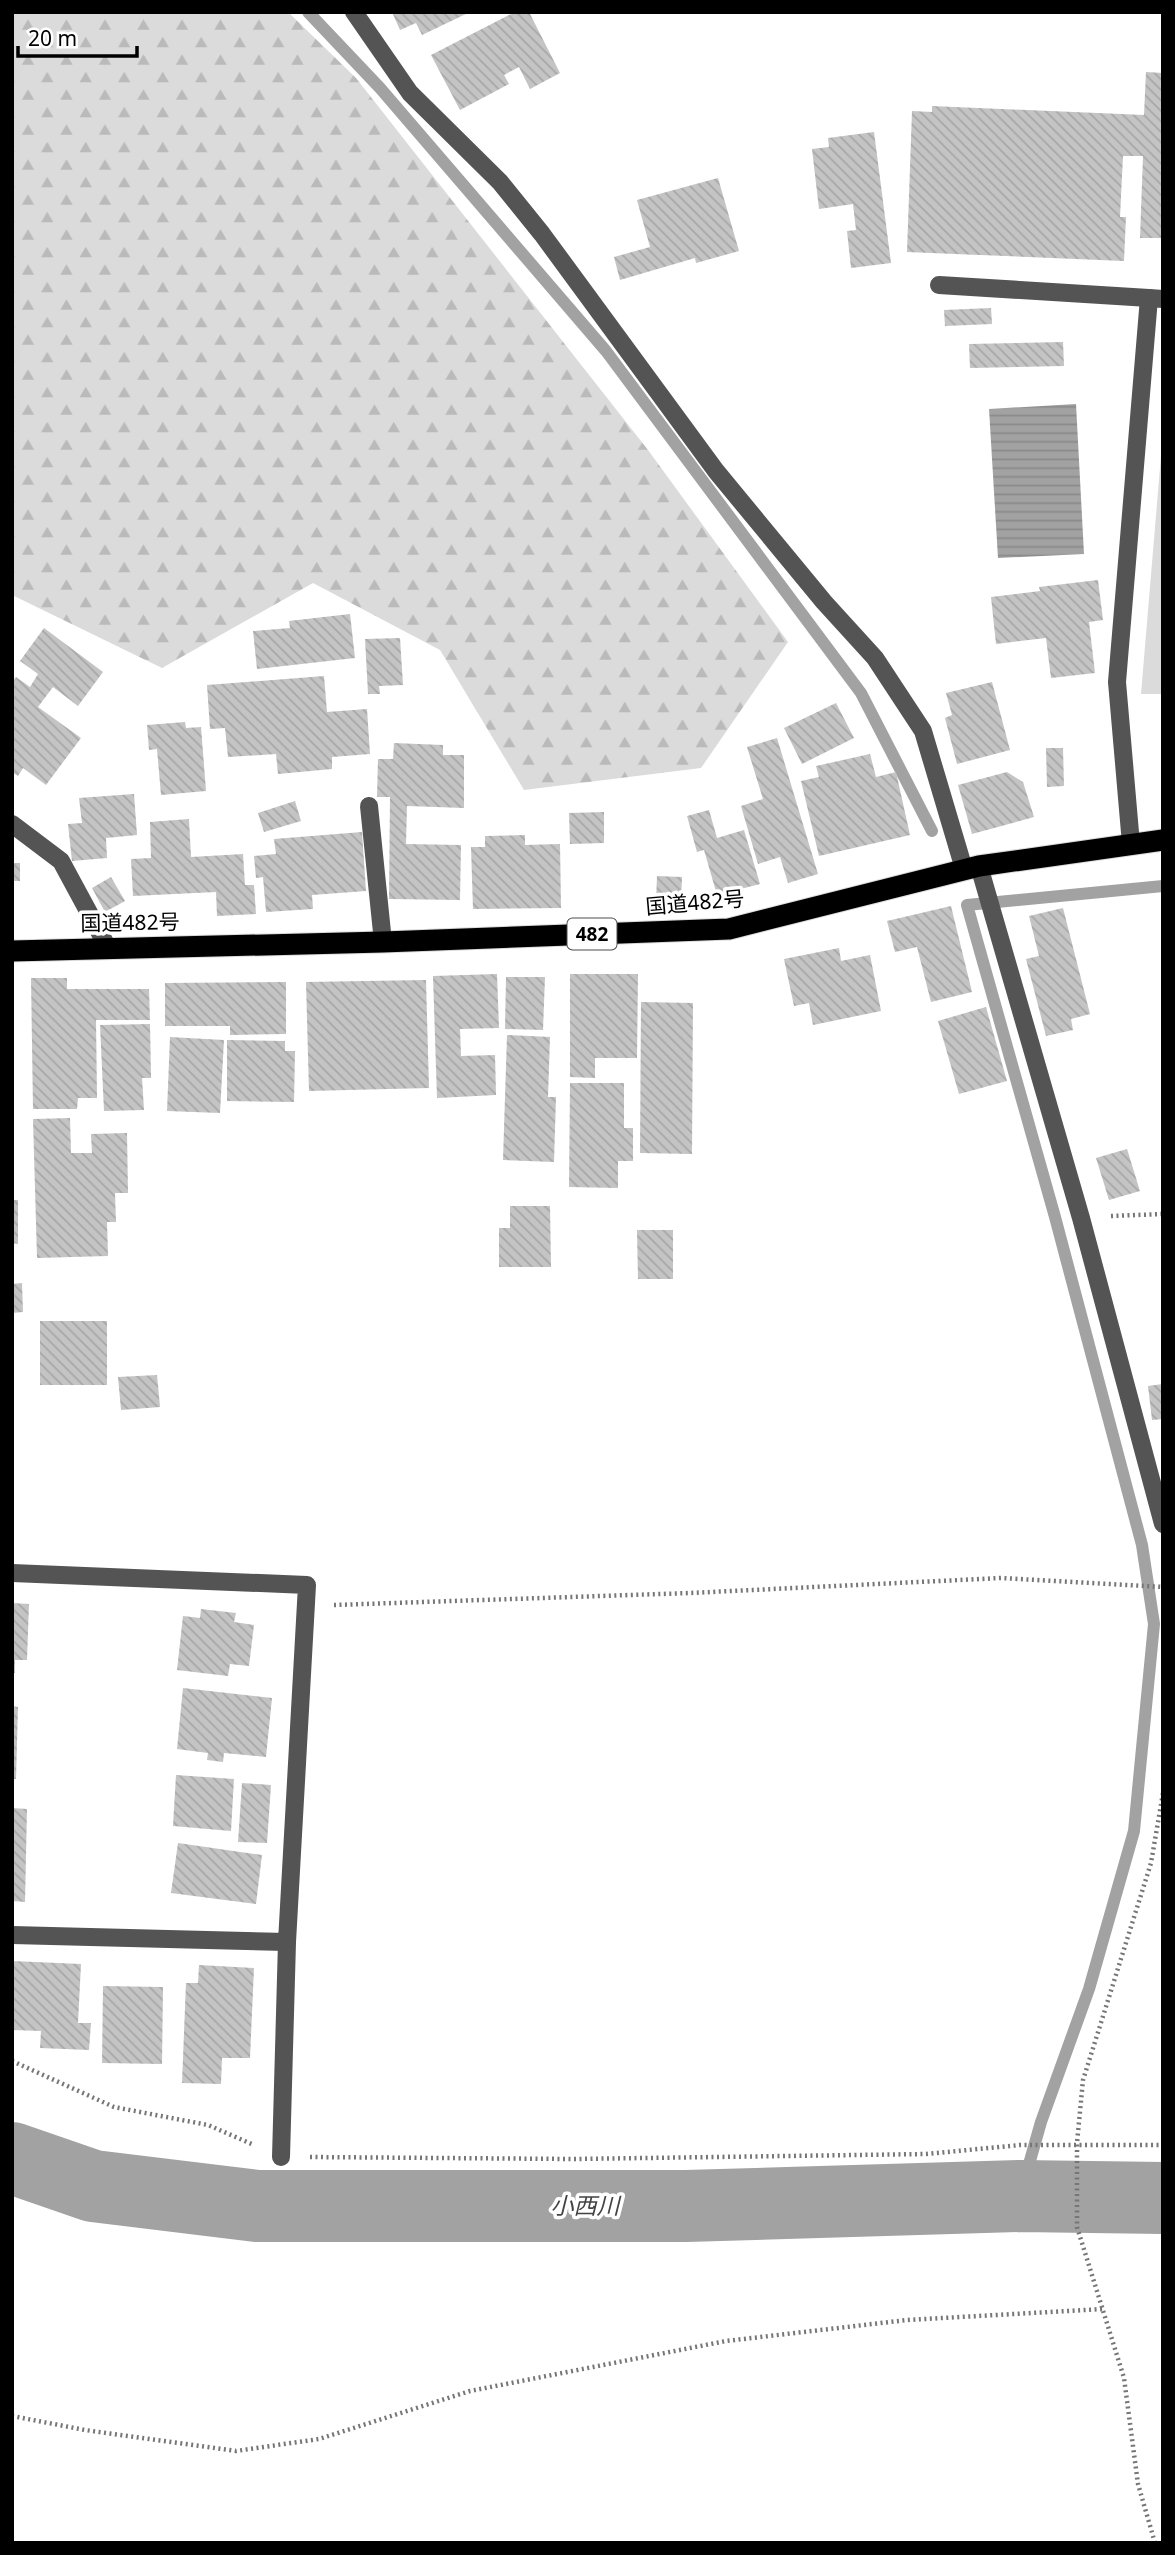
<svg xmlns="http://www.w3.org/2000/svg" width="1175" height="2555" viewBox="0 0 1175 2555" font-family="'Noto Sans','Noto Sans JP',sans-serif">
	<defs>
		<pattern id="forest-firs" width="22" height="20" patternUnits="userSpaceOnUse" patternTransform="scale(1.75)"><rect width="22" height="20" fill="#dbdbdb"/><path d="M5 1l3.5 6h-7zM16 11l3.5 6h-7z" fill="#bababa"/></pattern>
		<pattern id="water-rules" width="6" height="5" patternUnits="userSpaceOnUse" patternTransform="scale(1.75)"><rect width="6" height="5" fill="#a2a2a2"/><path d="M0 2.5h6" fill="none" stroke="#8a8a8a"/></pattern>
		<pattern id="building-back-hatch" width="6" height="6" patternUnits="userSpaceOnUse" patternTransform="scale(1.75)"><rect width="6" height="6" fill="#c4c4c4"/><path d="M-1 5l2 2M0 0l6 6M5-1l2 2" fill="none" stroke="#a7a7a7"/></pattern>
	</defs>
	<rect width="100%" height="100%" fill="#fff"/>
	<!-- forest -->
	<polygon fill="url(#forest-firs)" points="12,12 288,12 356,78 648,450 788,642 701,768 524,790 440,650 313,583 162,668 12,595"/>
	<!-- garden -->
	<polygon fill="#dbdbdb" points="1163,432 1163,694 1141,694"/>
	<!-- water -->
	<polygon fill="url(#water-rules)" points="1076,404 1084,554 998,558 989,409"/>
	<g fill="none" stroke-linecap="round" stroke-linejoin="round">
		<!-- stream -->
		<g stroke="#a2a2a2" stroke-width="12">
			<polyline points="308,12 380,88 606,351 861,693 932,831"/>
			<polyline points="1020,2196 1041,2122 1089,1989 1134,1831 1154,1624 1142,1545 1055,1217 967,905 1163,886"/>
		</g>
		<!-- river -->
		<polyline stroke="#a2a2a2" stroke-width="72" points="12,2158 93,2186 257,2206 686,2206 1020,2196 1163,2198"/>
	</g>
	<!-- building -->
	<g fill="url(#building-back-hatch)">
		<polygon points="392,12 470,12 422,35 416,23 400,30"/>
		<polygon points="515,12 529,12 560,73 530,89 519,67 504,75 509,84 460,110 431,55"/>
		<polygon points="1146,72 1163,73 1163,238 1140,238 1143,156 1123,156 1120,217 1126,217 1124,261 907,252 912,111 932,112 932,106 1144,115"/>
		<polygon points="874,132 891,263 851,268 847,231 856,230 853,204 819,209 812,149 829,147 828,138"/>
		<polygon points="718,178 739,251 696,263 695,258 620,280 614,257 650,247 637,200"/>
		<polygon points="991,308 992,324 945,326 944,310"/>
		<polygon points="1063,342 1064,366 970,368 969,344"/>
		<polygon points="1098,580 1103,620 1089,622 1095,673 1051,678 1046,638 996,644 991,597 1040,591 1039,587"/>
		<polygon points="350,614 355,658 257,669 253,631 290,628 289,621"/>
		<polygon points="44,628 103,672 78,706 53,687 38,707 81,738 46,785 23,768 18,776 12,772 12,682 16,677 30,687 38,674 20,661"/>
		<polygon points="400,638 403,685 379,686 380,694 368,694 365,639"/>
		<polygon points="324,676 327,712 367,709 370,754 332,757 332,769 278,774 276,754 228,757 225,728 210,729 207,685"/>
		<polygon points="992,682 1010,750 957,764 945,718 952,715 946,693"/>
		<polygon points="836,703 854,738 802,764 784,728"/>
		<polygon points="185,722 186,728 201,727 206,791 161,795 157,749 149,750 147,725"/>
		<polygon points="777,738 818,874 788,883 780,857 758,864 741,806 763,799 747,747"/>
		<polygon points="394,743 443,745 443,755 464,755 464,808 407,806 406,844 461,845 460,900 389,899 390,797 377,797 378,759 393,759"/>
		<polygon points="1046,748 1063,748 1064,786 1047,787"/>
		<polygon points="870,754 876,777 896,772 910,835 819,856 801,781 819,777 816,766"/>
		<polygon points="1007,772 1023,782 1034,817 972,834 958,785"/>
		<polygon points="134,794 137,835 106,838 107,858 72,861 68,824 82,823 79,798"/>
		<polygon points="295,801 301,821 264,832 258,813"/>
		<polygon points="709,810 717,838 744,830 760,884 717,895 704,850 697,852 687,816"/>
		<polygon points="604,812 604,843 570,844 569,813"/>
		<polygon points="189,819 191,857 243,854 245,885 254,885 256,914 217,916 216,892 133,896 131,859 151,858 150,822"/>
		<polygon points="362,832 366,891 312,895 313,909 266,912 263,877 256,878 254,856 276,854 274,839"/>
		<polygon points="525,835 525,845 560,844 561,908 473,909 471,847 485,847 485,836"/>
		<rect x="12" y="863" width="8" height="18"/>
		<polygon points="657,876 682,877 681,902 656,902"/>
		<polygon points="111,877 125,901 105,912 92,888"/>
		<polygon points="951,906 972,992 931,1002 917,947 895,952 887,921"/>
		<polygon points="1063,908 1090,1014 1071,1019 1073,1030 1046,1036 1026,959 1039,956 1029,916"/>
		<polygon points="839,948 841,961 870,955 881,1011 813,1025 809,1003 794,1006 784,959"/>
		<polygon points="497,974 499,1028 460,1029 461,1056 495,1055 496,1095 437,1098 433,976"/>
		<polygon points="570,974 638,974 637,1058 595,1058 595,1078 570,1077"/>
		<polygon points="506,977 545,977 543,1030 505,1029"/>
		<polygon points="31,978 67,978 67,989 149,989 150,1020 96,1020 97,1098 78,1098 77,1109 33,1109"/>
		<polygon points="426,980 429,1088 309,1091 306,982"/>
		<polygon points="286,982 286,1034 230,1035 230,1026 165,1026 165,983"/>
		<polygon points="641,1002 693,1003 692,1154 640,1153"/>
		<polygon points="986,1007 1007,1081 959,1094 938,1021"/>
		<polygon points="150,1024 151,1078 142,1078 144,1110 104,1111 100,1025"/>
		<polygon points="507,1035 550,1037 548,1097 556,1097 554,1162 503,1160"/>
		<polygon points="170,1037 224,1040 220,1113 167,1111"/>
		<polygon points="227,1040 285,1041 285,1051 295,1051 294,1102 227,1101"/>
		<polygon points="570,1083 624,1083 624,1128 633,1128 633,1161 618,1161 618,1188 569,1187"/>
		<polygon points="70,1118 71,1153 92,1153 91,1134 127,1133 128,1193 115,1193 116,1222 107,1222 108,1256 37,1258 33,1119"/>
		<polygon points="1127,1149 1140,1191 1109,1200 1096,1158"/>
		<polygon points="12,1200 18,1200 18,1244 12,1243"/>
		<polygon points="510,1206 550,1206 551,1267 499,1267 499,1228 510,1228"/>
		<polygon points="637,1230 673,1230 673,1279 638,1279"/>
		<polygon points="22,1283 23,1312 12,1313 12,1284"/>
		<rect x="40" y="1321" width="67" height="64"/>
		<polygon points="157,1375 160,1407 121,1410 118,1377"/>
		<polygon points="1163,1384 1163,1419 1152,1420 1148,1386"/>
		<polygon points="12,1603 29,1604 27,1660 15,1660 15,1673 12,1673"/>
		<polygon points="201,1609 236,1613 234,1622 254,1625 249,1666 230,1664 228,1676 177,1670 183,1616 200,1618"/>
		<polygon points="183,1688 272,1698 266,1757 224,1753 223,1762 207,1760 208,1753 177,1749"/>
		<polygon points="12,1706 18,1707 16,1779 12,1779"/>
		<polygon points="176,1775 234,1779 231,1831 173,1826"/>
		<polygon points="242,1783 271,1785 267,1843 238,1842"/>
		<polygon points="12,1808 27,1809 25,1902 12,1901"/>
		<polygon points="178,1843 262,1855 256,1904 171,1893"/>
		<polygon points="12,1961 81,1964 78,2023 91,2023 89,2050 40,2048 41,2031 12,2030"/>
		<polygon points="199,1965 254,1968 250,2058 222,2058 221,2084 182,2083 186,1983 198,1983"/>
		<polygon points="103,1986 163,1987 162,2064 102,2063"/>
	</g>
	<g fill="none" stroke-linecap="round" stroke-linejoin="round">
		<defs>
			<polyline id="highway" points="12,951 383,942 729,929 979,866 1163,840"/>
		</defs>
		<!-- highway casing -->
		<use href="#highway" stroke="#dbdbdb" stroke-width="23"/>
		<!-- path -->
		<g stroke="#767676" stroke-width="4.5" stroke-dasharray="2 3.5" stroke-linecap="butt">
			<polyline points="1111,1216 1163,1214"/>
			<polyline points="334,1605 690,1593 1001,1578 1163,1587"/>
			<polyline points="12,2061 114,2107 208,2125 254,2145"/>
			<polyline points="310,2157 574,2159 926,2154 1020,2145 1163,2145"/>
			<polyline points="12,2416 85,2430 236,2451 319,2439 470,2391 726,2341 907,2320 1103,2309"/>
			<polyline points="1155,2543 1138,2484 1124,2378 1077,2227 1077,2143 1083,2080 1151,1863 1163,1793"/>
		</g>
		<!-- minor -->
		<g stroke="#545454" stroke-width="18">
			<polyline points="354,12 410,93 500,182 542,234 716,471 824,602 875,658 923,731 964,869"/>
			<polyline points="939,285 1149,298"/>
			<polyline points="369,806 383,942"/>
			<polyline points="12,824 61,861 108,948"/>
			<polyline points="1131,844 1117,682 1149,298 1163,299"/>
			<polyline points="979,866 1081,1218 1163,1524"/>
			<polyline points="12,1573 307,1585 287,1942 12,1935"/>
			<polyline points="281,2157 287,1942"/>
		</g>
		<!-- highway -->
		<use href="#highway" stroke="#000" stroke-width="21"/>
	</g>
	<g text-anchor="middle" stroke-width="7" stroke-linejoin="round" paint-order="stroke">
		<!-- shield labels -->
		<rect fill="#fff" stroke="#4c4c4c" stroke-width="2" x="567.5" y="918.5" width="49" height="31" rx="5"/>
		<g font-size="19" font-weight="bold" fill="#000">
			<text x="592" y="941">482</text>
		</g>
		<!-- street labels -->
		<g font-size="21" fill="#000" stroke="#fff">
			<text transform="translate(695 903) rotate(-5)" y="7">国道482号</text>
			<text transform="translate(130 923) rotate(-1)" y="7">国道482号</text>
		</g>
		<!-- water labels -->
		<g font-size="23" font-style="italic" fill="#434343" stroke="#fff">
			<text x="585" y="2214">小西川</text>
		</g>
	</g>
	<!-- border -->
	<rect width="1175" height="2555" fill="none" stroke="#000000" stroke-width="28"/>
	<!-- scale -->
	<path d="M18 46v10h119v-10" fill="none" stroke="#000000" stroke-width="3.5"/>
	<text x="28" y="46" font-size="21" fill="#000000" stroke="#ffffff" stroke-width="5" paint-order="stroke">20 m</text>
</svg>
